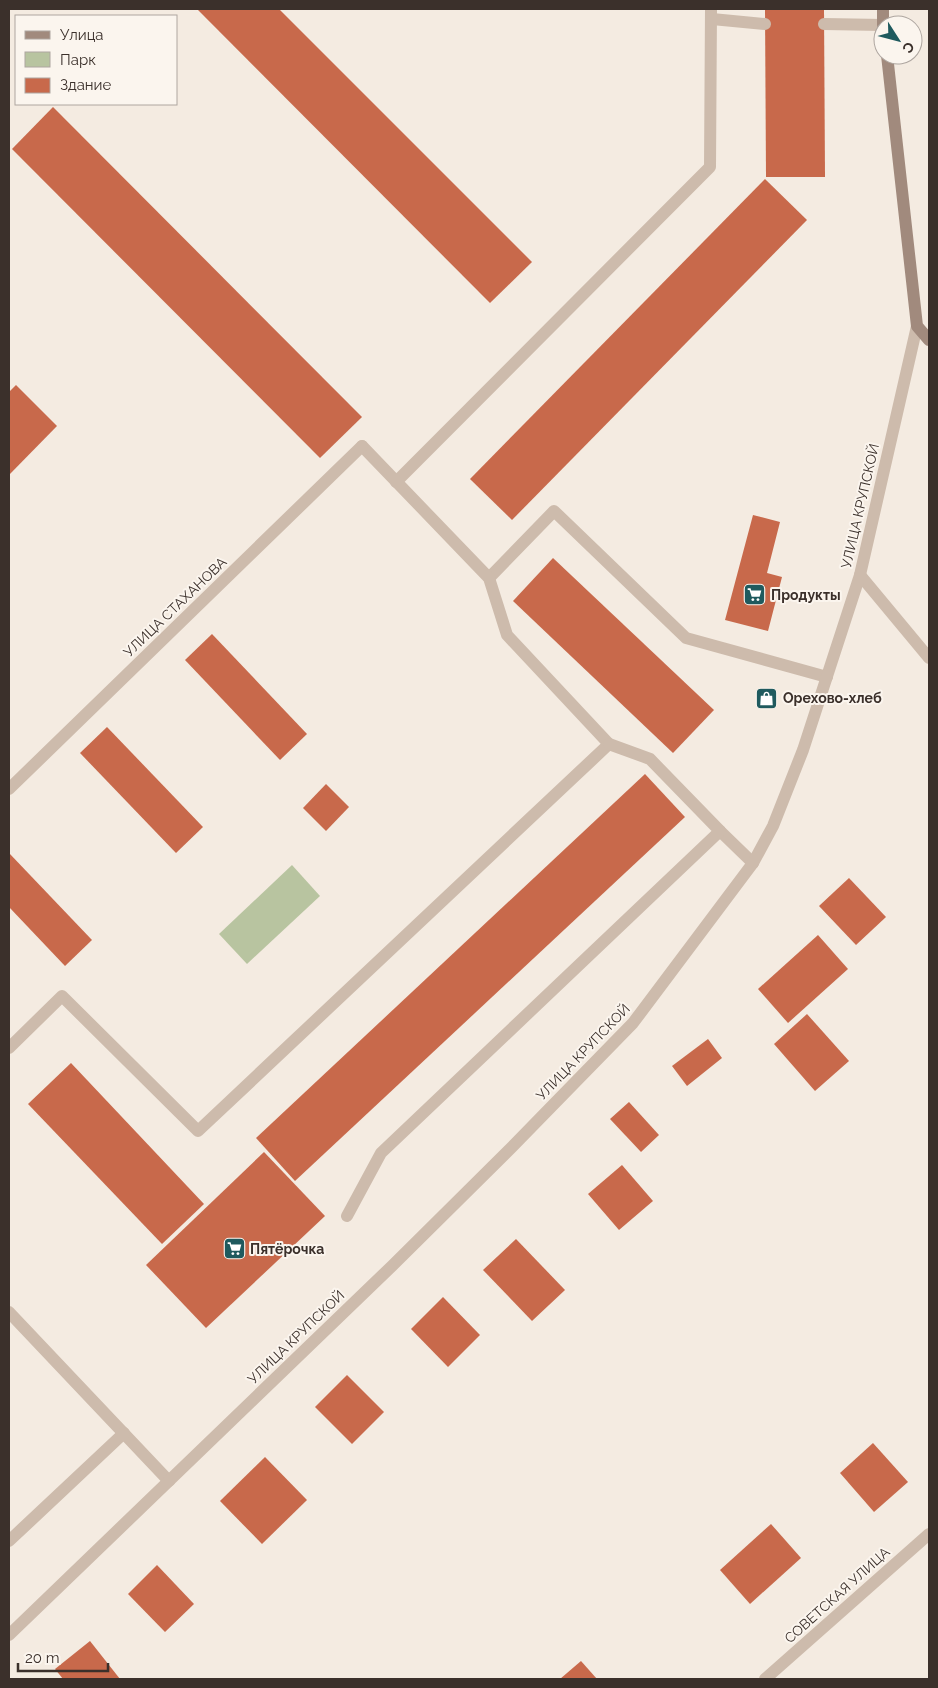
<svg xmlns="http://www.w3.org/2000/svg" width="938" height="1688" viewBox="0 0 938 1688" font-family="Raleway,sans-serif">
	<rect width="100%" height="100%" fill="#f4ebe1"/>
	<!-- green -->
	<polygon fill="#b8c4a0" points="292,865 320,896 247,964 219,934"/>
	<!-- building -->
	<g fill="#c8694b">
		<polygon points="197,9 279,9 532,262 490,303"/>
		<polygon points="765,9 824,9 825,177 766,177"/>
		<polygon points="53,107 362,417 320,458 12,149"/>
		<polygon points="765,179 807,220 512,520 470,479"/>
		<polygon points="16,385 57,426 9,475 9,392"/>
		<polygon points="753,515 780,522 767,573 782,577 768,631 725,620"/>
		<polygon points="553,558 714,710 673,753 513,601"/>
		<polygon points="212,634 307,734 280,760 185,660"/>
		<polygon points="107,727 203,827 176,853 80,753"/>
		<polygon points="645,774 685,817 295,1181 256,1138"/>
		<polygon points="326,784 349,807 326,831 303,808"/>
		<polygon points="9,853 92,940 65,966 9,907"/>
		<polygon points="849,878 886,917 856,945 819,906"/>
		<polygon points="818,935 848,969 788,1023 758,989"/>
		<polygon points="807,1014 849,1061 815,1091 774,1044"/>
		<polygon points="708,1039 722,1058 687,1086 672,1066"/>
		<polygon points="71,1063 204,1204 162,1244 28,1104"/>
		<polygon points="629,1102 659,1135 641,1152 610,1119"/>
		<polygon points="264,1152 325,1216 206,1328 146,1265"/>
		<polygon points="622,1165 653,1201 619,1230 588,1194"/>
		<polygon points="516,1239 565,1290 532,1321 483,1270"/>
		<polygon points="443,1297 480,1335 448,1367 411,1329"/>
		<polygon points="347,1375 384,1412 352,1444 315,1407"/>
		<polygon points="873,1443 908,1482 874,1512 840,1473"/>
		<polygon points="265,1457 307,1500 262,1544 220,1501"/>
		<polygon points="771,1524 801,1558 750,1604 720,1570"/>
		<polygon points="157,1565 194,1604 165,1632 128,1594"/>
		<polygon points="90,1641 120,1679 63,1679 55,1669"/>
		<polygon points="581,1661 597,1679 560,1679"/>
	</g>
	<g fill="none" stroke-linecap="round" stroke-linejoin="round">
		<!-- lane -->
		<g stroke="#cdbbac" stroke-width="12">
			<polyline points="712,19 765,24"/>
			<polyline points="824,24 883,25"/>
			<polyline points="396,482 710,167 711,9"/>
			<polyline points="860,575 929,658"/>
			<polyline points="489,578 554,511 686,638 827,677"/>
			<polyline points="720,831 753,863"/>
			<polyline points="9,1048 62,996 198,1131 609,744 507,635 489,578 362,446"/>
			<polyline points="347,1216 381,1153 720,831 650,759 609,744"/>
			<polyline points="9,1312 169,1481"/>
			<polyline points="9,1541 124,1433"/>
			<polyline points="765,1679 929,1534"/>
		</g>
		<!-- street -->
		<g stroke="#cdbbac" stroke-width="12">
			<polyline points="9,789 362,446"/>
			<polyline points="9,1635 392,1266 512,1147 633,1023 753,863 773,826 803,750 860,575 917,326"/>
		</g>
		<!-- secondary -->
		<g stroke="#a18a7d" stroke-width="12">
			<polyline points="883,9 883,25"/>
			<polyline points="887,55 917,326 929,340"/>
		</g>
	</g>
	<!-- icons -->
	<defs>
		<symbol id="supermarket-square" viewBox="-11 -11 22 22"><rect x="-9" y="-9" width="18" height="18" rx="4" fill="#1f5a5e" stroke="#fbf5ee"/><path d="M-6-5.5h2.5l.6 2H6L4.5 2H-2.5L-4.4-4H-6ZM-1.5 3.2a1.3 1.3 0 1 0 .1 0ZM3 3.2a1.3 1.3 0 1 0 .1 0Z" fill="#fff"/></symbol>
		<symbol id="shop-square" viewBox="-11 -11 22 22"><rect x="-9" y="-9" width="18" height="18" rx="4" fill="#1f5a5e" stroke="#fbf5ee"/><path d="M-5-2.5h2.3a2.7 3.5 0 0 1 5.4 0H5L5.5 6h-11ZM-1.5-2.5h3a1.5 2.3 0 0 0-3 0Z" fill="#fff"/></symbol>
	</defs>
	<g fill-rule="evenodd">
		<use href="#supermarket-square" x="742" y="582" width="25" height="25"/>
		<use href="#shop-square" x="754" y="686" width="25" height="25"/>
		<use href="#supermarket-square" x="222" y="1236" width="25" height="25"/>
	</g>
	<g text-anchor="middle" stroke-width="4" stroke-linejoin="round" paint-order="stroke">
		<!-- street labels -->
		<g font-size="14" fill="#3b302b" stroke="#fbf5ee">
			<text transform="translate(860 506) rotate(-77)" y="5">УЛИЦА КРУПСКОЙ</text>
			<text transform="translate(175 607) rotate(-44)" y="5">УЛИЦА СТАХАНОВА</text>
			<text transform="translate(583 1052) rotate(-46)" y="5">УЛИЦА КРУПСКОЙ</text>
			<text transform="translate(296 1337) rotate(-44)" y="5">УЛИЦА КРУПСКОЙ</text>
			<text transform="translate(837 1595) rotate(-42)" y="5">СОВЕТСКАЯ УЛИЦА</text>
		</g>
		<!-- poi labels -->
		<g font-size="14" font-weight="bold" fill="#3b302b" stroke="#fbf5ee" text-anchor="start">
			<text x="771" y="600">Продукты</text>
			<text x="783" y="703">Орехово-хлеб</text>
			<text x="250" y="1254">Пятёрочка</text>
		</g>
	</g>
	<!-- border -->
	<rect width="938" height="1688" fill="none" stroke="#3b302b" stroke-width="20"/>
	<!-- legend -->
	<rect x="15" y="15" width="162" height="90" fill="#fbf5ee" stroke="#aea6a0"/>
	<rect x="25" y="31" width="25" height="8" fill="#a18a7d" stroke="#aea6a0"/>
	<text x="60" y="40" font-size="15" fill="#3b302b">Улица</text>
	<rect x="25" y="52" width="25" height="15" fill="#b8c4a0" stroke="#aea6a0"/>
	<text x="60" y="65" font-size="15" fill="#3b302b">Парк</text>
	<rect x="25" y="78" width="25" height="15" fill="#c8694b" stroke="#aea6a0"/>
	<text x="60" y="90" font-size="15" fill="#3b302b">Здание</text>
	<!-- north arrow -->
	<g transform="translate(898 40) rotate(126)"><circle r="24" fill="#fbf5ee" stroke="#aea6a0"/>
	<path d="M0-4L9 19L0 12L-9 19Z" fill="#1f5a5e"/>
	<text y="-8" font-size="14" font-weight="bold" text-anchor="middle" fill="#3b302b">С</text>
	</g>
	<!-- scale -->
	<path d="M18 1663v8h90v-8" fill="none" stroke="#3b302b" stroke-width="2.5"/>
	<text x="25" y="1663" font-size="15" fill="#3b302b" stroke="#fbf5ee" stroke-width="4" paint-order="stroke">20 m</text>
</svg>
